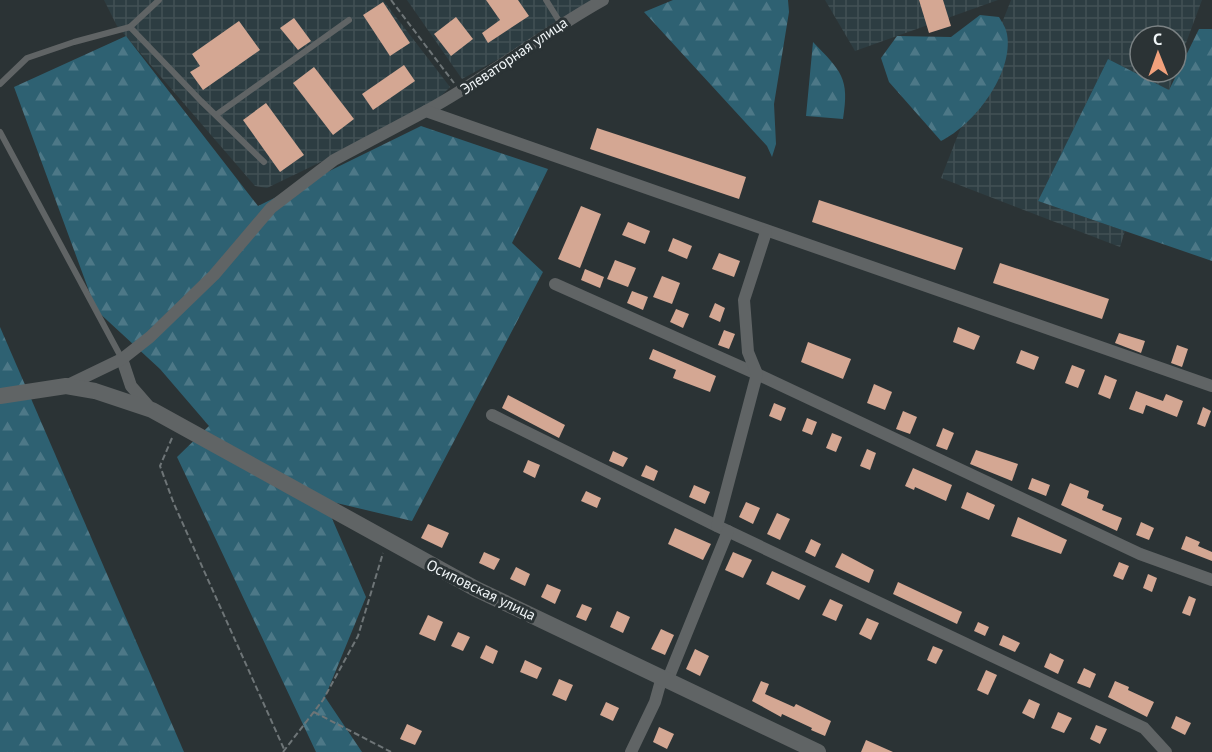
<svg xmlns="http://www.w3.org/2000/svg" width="1212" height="752" viewBox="0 0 1212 752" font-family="'PT Sans',sans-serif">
	<defs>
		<pattern id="industrial-grid" width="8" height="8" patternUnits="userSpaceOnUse" patternTransform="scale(1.5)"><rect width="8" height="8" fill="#2d3d42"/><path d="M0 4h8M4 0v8" fill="none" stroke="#425055"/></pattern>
		<pattern id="forest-firs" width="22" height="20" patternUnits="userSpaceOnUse" patternTransform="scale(1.5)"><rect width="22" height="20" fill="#2e6172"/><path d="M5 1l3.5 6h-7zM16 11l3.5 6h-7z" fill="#4d7887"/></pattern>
	</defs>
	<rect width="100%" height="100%" fill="#2b3335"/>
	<!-- industrial -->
	<g fill="url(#industrial-grid)">
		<polygon points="104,0 383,0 450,87 426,111 267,188 255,186 117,26"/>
		<polygon points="407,0 606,0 462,79"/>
		<polygon points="825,0 998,0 855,51"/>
		<polygon points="1011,0 1202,0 1176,70 1176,36 1140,36 1140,72 1175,72 1169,90 1108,59 1038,201 1125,231 1120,247 941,178"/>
	</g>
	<!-- forest -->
	<g fill="url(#forest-firs)">
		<polygon points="673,0 788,0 789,12 774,104 776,144 772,157 767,146 644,12"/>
		<path d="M980,15l19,2c3,5 7,11 8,17 7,39 -33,91 -66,107l-52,-59 -8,-24 16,-22 54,1z"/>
		<polygon points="1199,29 1212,29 1212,261 1038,201 1108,59 1169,90"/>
		<polygon points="126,36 258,206 421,126 548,169 512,243 543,272 412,521 324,500 366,597 325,697 362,752 316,752 177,457 209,426 160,369 96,310 14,87"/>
		<path d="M813,42c28,29 37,36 30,77l-37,-3z"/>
		<polygon points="0,327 184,752 0,752"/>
	</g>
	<!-- building -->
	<g fill="#d4a793">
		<polygon points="486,0 518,0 529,16 488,43 482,33 500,20"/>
		<polygon points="919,0 943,0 951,26 929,33"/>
		<polygon points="383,2 410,43 390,56 363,15"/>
		<polygon points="456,17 473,39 451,56 434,34"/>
		<polygon points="294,18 311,41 298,50 280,28"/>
		<polygon points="239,21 260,50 203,90 190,72 200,66 192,54"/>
		<polygon points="404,65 415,81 373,110 362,94"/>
		<polygon points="314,67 354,119 333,135 293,83"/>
		<polygon points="266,103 304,155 280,172 243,120"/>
		<polygon points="597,128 746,177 739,199 590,149"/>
		<polygon points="819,200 963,248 955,270 812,222"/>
		<polygon points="581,206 601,214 580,268 558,259"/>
		<polygon points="628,222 650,231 645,244 622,235"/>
		<polygon points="673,238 692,246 687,259 668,251"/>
		<polygon points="719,253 740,261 734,277 712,269"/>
		<polygon points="615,260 636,268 628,287 607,279"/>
		<polygon points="1000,263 1109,299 1102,319 993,283"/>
		<polygon points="585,269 604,277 600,288 581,280"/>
		<polygon points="662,276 680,283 672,304 653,297"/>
		<polygon points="632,291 648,297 643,310 627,303"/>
		<polygon points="715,303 725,308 720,322 709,317"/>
		<polygon points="676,309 689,314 683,328 670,322"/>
		<polygon points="958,327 980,336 974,350 953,342"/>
		<polygon points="724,330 735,334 729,349 718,345"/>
		<polygon points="1119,333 1145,341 1141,353 1115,343"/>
		<polygon points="808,342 851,359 843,379 801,362"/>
		<polygon points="1177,345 1188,349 1182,367 1171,363"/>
		<polygon points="653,349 716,376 710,392 673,378 676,370 649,359"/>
		<polygon points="1021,350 1039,357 1034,370 1016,363"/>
		<polygon points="1072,365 1085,370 1078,388 1065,383"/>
		<polygon points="1105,375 1117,380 1110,399 1098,394"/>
		<polygon points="874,384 892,392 885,410 867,403"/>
		<polygon points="1136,391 1163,401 1166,394 1183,401 1177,417 1146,405 1143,414 1129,409"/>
		<polygon points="508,395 565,425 559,438 502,408"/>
		<polygon points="774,403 786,408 781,421 769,416"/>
		<polygon points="1203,407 1211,411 1205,427 1197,424"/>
		<polygon points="903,411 917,417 910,434 896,429"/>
		<polygon points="807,418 817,422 812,435 802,431"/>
		<polygon points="943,428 954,433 947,450 936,446"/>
		<polygon points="832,433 842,437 836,452 826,448"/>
		<polygon points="867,449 876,453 870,470 860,466"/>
		<polygon points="976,450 1018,464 1012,481 970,464"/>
		<polygon points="613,451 628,458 623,467 609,461"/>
		<polygon points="528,460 540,465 535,478 523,472"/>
		<polygon points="646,465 658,471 654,481 641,476"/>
		<polygon points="913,468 952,485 946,501 915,487 914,490 905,486"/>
		<polygon points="1032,478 1050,485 1046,496 1028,489"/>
		<polygon points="1070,483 1089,491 1087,498 1104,505 1102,510 1122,518 1117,531 1061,505"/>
		<polygon points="694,485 710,492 705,504 689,497"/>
		<polygon points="586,491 601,498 597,508 581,501"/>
		<polygon points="967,492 995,505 989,520 961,508"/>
		<polygon points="746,502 760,508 753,524 739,517"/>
		<polygon points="777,513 790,519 780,540 767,534"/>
		<polygon points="1018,517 1067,540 1061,554 1011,536"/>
		<polygon points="1141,522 1154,528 1149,540 1136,535"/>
		<polygon points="428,524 449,533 442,548 421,538"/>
		<polygon points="675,528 711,544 703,560 668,544"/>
		<polygon points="1186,536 1200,542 1198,546 1212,552 1212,561 1181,549"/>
		<polygon points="811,539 821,544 815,557 805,552"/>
		<polygon points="484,552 500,559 494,570 479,563"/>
		<polygon points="733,552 752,560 743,578 725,570"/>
		<polygon points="842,553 874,570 869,583 835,567"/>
		<polygon points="1119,562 1129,566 1123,580 1113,576"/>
		<polygon points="516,567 530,574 525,586 510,579"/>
		<polygon points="772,571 806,586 799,600 766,584"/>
		<polygon points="1148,574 1157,578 1152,592 1143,588"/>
		<polygon points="898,582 962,612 957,624 893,594"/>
		<polygon points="547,584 561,590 555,604 541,597"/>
		<polygon points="1189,596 1196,599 1190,616 1182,613"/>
		<polygon points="830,599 843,605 836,621 822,615"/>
		<polygon points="582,604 592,608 586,621 576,617"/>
		<polygon points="617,611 630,617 623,633 610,627"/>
		<polygon points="428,615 443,622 435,641 419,634"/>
		<polygon points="867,618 879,623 871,640 859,634"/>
		<polygon points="978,622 989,627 985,636 974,631"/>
		<polygon points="661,629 674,635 665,655 651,649"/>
		<polygon points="458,632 470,637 463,651 451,646"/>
		<polygon points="1003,635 1020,643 1015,652 999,645"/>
		<polygon points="486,645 498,651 493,664 480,658"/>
		<polygon points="933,646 943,650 936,664 927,660"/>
		<polygon points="695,649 709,656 700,676 686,669"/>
		<polygon points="1050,653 1064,660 1058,674 1044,667"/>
		<polygon points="525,660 542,668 537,679 520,672"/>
		<polygon points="1084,668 1096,674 1090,688 1077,683"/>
		<polygon points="986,670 997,675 988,695 977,690"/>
		<polygon points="559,679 573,685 566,701 552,695"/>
		<polygon points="761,681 769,684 765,694 794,707 796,704 831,721 825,736 811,730 812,728 782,714 781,717 752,701"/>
		<polygon points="1115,681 1129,687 1128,690 1154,702 1147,717 1108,697"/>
		<polygon points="1029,699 1040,704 1034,719 1022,713"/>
		<polygon points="606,702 619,708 613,721 600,715"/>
		<polygon points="1058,712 1072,718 1064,733 1051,728"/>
		<polygon points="1176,716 1191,723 1185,735 1171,728"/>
		<polygon points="407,724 422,731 415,745 400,739"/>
		<polygon points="1096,725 1107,729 1100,744 1090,739"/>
		<polygon points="659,727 674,734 667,749 653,742"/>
		<polygon points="866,740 893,752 861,752"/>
	</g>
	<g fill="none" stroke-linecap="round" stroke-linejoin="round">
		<!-- path -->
		<g stroke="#6e7577" stroke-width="2" stroke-dasharray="6 3" stroke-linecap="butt">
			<polyline points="391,0 454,83"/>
			<polyline points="172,438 160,466 174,504 284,749"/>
			<polyline points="314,712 391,752"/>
			<polyline points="283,752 323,700 358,636 383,553"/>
		</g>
		<!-- service -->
		<g stroke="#606465" stroke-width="6">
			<polyline points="546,0 561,24"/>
			<polyline points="130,27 201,101 264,162"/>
			<polyline points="0,84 27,58 74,42 130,27 159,0"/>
			<polyline points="216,115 349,20"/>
			<polyline points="0,132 122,359"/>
		</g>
		<!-- minor -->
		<g stroke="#606465" stroke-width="12">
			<path d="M426,111c61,-33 116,-77 177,-111"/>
			<polyline points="555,284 757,374 1140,554 1212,580"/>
			<polyline points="122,359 131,386 151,409"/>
			<polyline points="66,386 122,359 150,337 214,275 271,208 334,160 426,111 1212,386"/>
			<polyline points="492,415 717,526 1144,728 1166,752"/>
			<polyline points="717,526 757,374 748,352 744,300 766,232"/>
			<polyline points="668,679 728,531"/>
			<polyline points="631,752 655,702 662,677"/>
		</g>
		<!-- tertiary -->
		<polyline stroke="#606465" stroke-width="16" points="0,396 66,386 95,391 152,410 476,589 818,752"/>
	</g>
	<g text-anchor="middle" stroke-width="6" stroke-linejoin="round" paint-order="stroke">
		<!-- street labels -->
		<g font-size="15" fill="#f1f6f8" stroke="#2b3335">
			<text transform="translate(514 56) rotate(-34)" y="5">Элеваторная улица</text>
			<text transform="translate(481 590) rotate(26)" y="5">Осиповская улица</text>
		</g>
	</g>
	<!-- north arrow -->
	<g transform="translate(1158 54) rotate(359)"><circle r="28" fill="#2b3335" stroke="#7a8183" stroke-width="1.5"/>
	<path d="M0-4.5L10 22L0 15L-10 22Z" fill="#f1a17c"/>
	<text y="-9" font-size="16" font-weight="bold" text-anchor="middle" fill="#f1f6f8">С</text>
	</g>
</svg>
